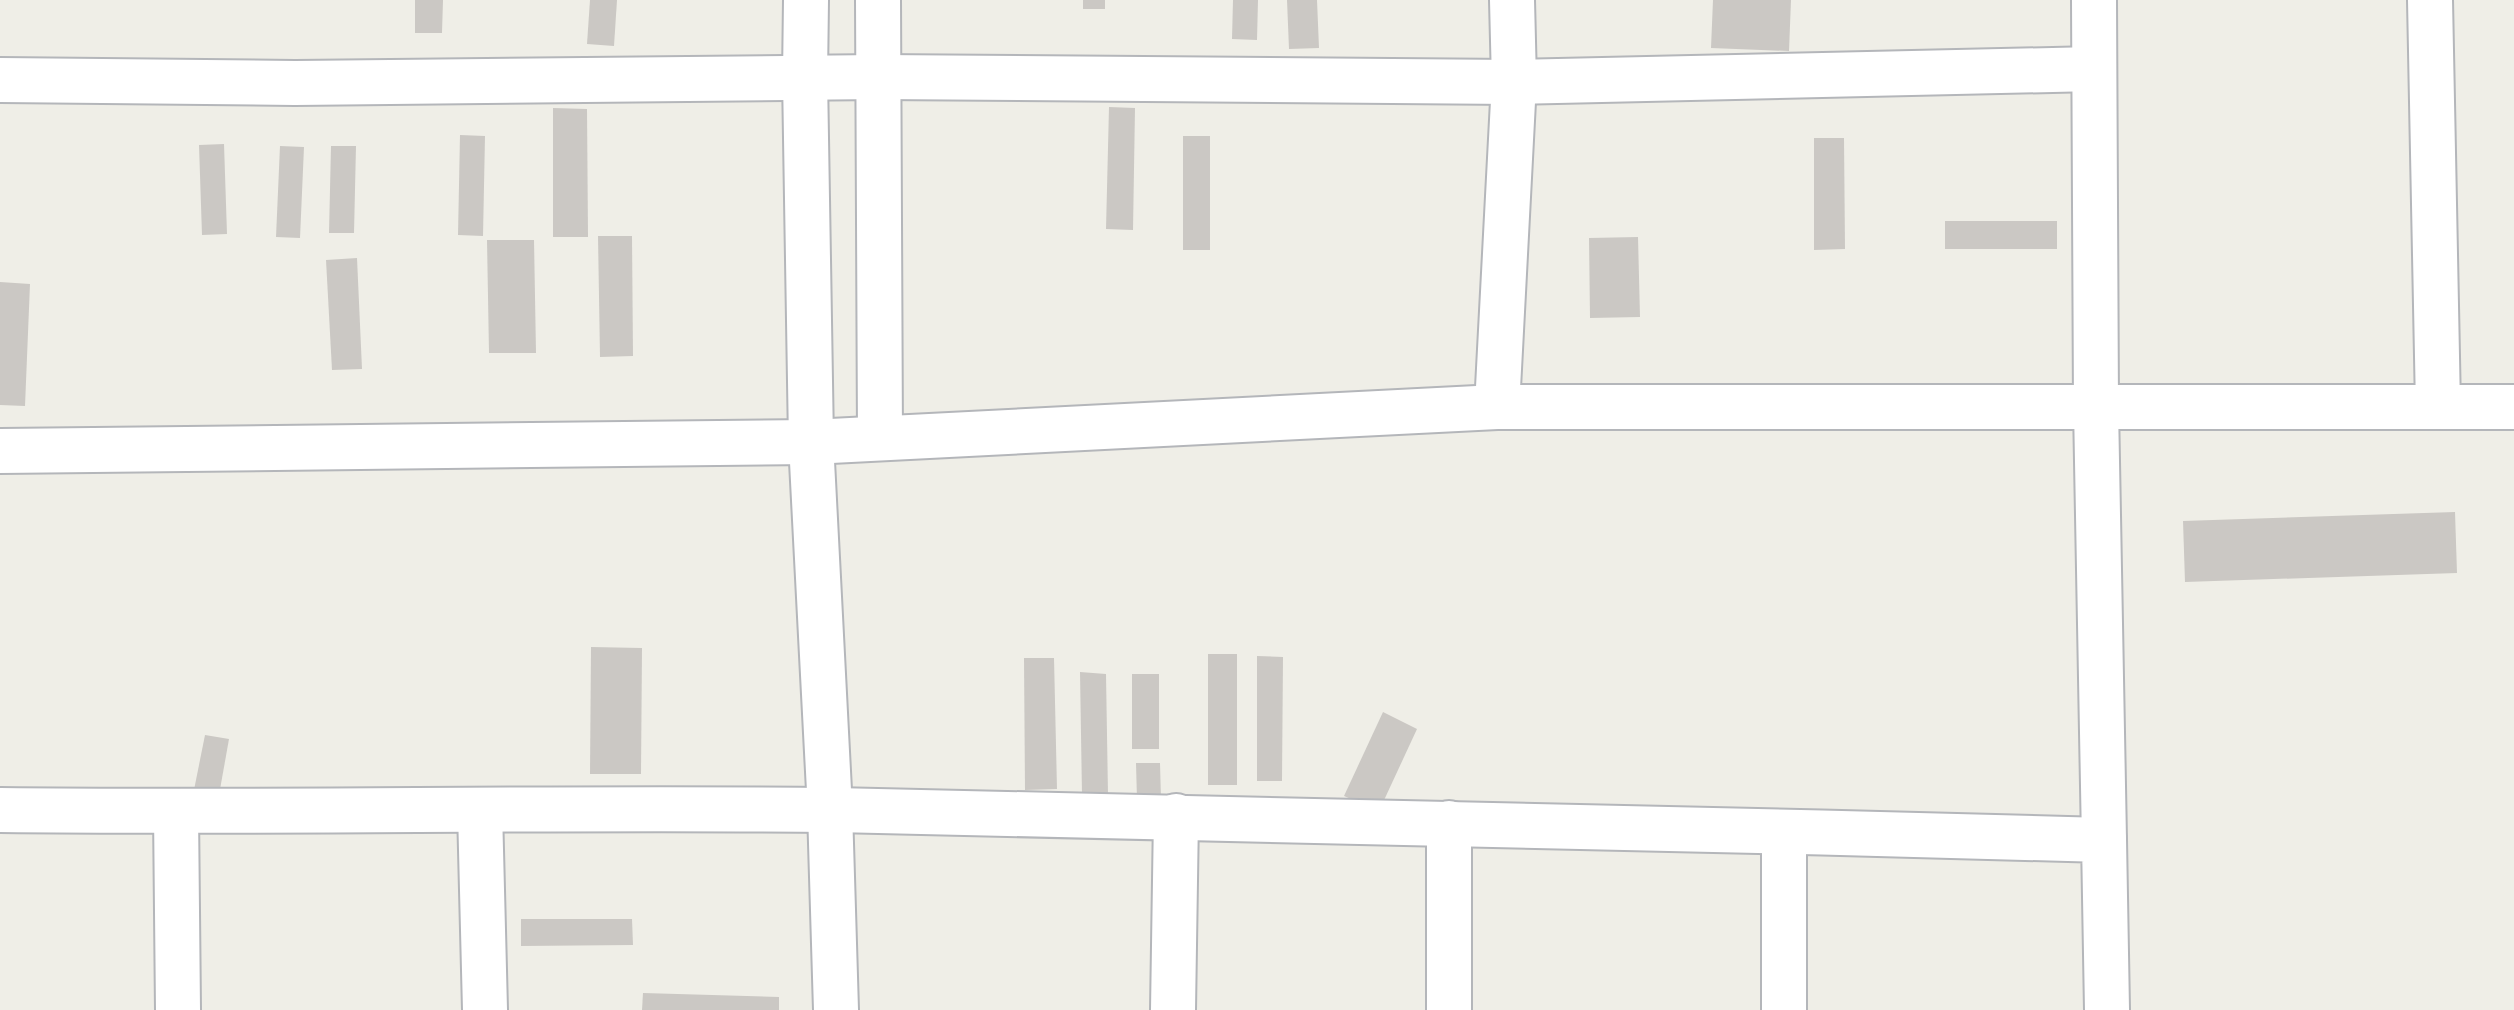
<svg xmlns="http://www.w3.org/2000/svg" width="2514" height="1010" viewBox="0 0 2514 1010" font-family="Rubik,sans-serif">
	<rect width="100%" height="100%" fill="#efeee7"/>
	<!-- building -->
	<g fill="#cbc8c4">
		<polygon points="415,0 443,0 442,33 415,33"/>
		<polygon points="590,0 617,0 614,46 587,44"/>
		<rect x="1083" y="0" width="22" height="9"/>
		<polygon points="1233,0 1258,0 1257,40 1232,39"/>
		<polygon points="1287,0 1317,0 1319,48 1289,49"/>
		<polygon points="1713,0 1791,0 1789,51 1711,48"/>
		<polygon points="1109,107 1135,108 1133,230 1106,229"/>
		<polygon points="553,108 587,109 588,237 553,237"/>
		<polygon points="460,135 485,136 483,236 458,235"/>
		<rect x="1183" y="136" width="27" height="114"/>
		<polygon points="1814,138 1844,138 1845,249 1814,250"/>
		<polygon points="224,144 227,234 202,235 199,145"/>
		<polygon points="280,146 304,147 300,238 276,237"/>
		<polygon points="331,146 356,146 354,233 329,233"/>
		<rect x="1945" y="221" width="112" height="28"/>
		<polygon points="598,236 632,236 633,356 600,357"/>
		<polygon points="1638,237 1640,317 1590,318 1589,238"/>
		<polygon points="487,240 534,240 536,353 489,353"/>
		<polygon points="357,258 362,369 332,370 326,260"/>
		<polygon points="0,282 30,284 25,406 0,405"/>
		<polygon points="2455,512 2457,573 2185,582 2183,521"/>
		<polygon points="591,647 642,648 641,774 590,774"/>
		<rect x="1208" y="654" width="29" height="131"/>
		<polygon points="1257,656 1283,657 1282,781 1257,781"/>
		<polygon points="1024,658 1054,658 1057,789 1025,790"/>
		<polygon points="1080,672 1106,674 1108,795 1082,795"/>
		<rect x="1132" y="674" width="27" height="75"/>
		<polygon points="1383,712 1417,729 1379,811 1344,796"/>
		<polygon points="205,735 229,739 219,795 194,790"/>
		<polygon points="1136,763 1160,763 1161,800 1137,800"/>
		<polygon points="521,919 632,919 633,945 521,946"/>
		<polygon points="643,993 779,997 779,1010 642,1010"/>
	</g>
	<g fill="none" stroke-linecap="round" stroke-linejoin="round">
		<defs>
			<g id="minor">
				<polyline points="806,0 805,77 811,442 830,810 836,1010"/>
				<polyline points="878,0 880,438"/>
				<polyline points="2094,0 2096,407 2104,840"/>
				<polyline points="2430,0 2438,407"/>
				<polyline points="0,80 295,83 879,77 1514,82 2094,69"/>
				<polyline points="1497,407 1514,82 1512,0"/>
				<polyline points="0,451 811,442 1497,407 2514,407"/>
				<path d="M0,810c278,3 557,-3 835,0 423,6 846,19 1269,30l3,170"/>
				<polyline points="480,810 485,1010"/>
				<polyline points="176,812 178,1010"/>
				<polyline points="1449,823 1449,1010"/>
				<polyline points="1173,1010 1176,816"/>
				<polyline points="1784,1010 1784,832"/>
			</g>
		</defs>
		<!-- minor casing -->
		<use href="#minor" stroke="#b4b6ba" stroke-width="48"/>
		<!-- minor -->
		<use href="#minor" stroke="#fff" stroke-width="44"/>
	</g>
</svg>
